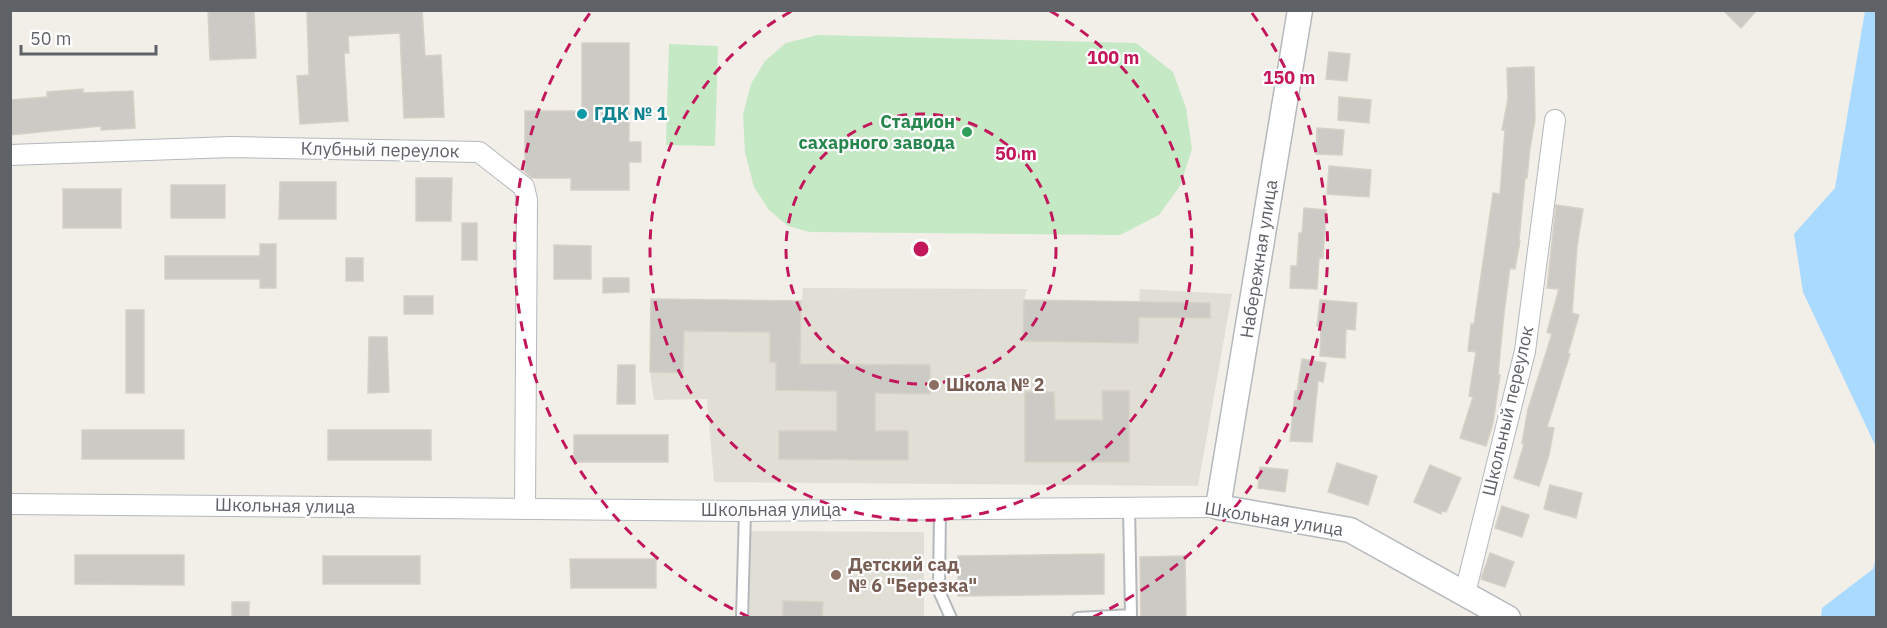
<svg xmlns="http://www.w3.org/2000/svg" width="1887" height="628" viewBox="0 0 1887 628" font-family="'IBM Plex Sans',sans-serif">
	<rect width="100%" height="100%" fill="#f1efe8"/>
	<!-- education -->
	<g fill="#e1ded6">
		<polygon points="803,288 1027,289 1024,300 1139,302 1140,289 1232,294 1198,486 714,482 707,399 654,400 650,372 652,370 651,299 802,301"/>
		<polygon points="749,531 924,532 924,617 748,618"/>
	</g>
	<!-- green -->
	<g fill="#c5e8c5">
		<polygon points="818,35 1136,43 1173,72 1186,108 1192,149 1180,186 1159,215 1120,235 810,232 788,226 769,210 754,187 745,152 743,115 751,84 765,61 786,43"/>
		<polygon points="669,44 718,46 715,146 666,145"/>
	</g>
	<!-- water -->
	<g fill="#aadaff">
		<polygon points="1865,11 1876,11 1876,447 1803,292 1794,234 1835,188"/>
		<polygon points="1876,558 1876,617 1821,617 1822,608 1873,569"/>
	</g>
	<!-- building -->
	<g fill="#cccac5" stroke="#d6d1c6" stroke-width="1.5">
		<polygon points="208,10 254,10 256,58 210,60"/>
		<polygon points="307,10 422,10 425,56 441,55 444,117 404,118 400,33 348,36 349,53 344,53 348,121 300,124 297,76 309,75"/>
		<polygon points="1723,10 1757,10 1741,28"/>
		<polygon points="582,43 629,43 629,142 641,142 641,162 629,162 629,190 571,190 571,178 532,178 525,172 525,111 582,111"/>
		<polygon points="1329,52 1350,54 1347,81 1326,79"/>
		<polygon points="1534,67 1535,120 1530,148 1527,178 1525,178 1519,241 1520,241 1515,269 1510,268 1504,313 1498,375 1500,375 1493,423 1486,446 1460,438 1473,397 1469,396 1476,352 1468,351 1471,324 1474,324 1493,193 1500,194 1505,130 1502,130 1508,99 1507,68"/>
		<polygon points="83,89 83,93 133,91 135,128 101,130 101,126 10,135 10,100 47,97 47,92"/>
		<polygon points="1339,97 1371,100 1369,123 1338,120"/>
		<polygon points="1317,128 1344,130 1342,155 1316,154"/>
		<polygon points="1329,166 1371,170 1369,197 1327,194"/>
		<polygon points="416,178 452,178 451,221 416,221"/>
		<polygon points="280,182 336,182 336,219 279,219"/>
		<rect x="171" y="185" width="54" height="33"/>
		<rect x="63" y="189" width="58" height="39"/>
		<polygon points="1556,205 1583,209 1577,247 1572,313 1579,315 1568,353 1570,354 1547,427 1554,428 1549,455 1539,486 1514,478 1524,444 1522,443 1528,409 1552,334 1547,332 1559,289 1547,288"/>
		<polygon points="1304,208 1326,210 1323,258 1319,258 1317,289 1290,288 1291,266 1297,266 1299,233 1302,233"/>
		<rect x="462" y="223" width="15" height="37"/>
		<polygon points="260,244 276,244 276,288 260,288 260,279 165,279 165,256 260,256"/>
		<polygon points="554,245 591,246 591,279 554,279"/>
		<rect x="346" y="258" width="17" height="23"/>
		<polygon points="603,278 629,278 629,292 603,293"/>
		<rect x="404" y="296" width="29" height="18"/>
		<polygon points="651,299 801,301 800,364 930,365 930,394 875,393 875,431 908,431 908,460 779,459 779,431 837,431 837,391 776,390 776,362 770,362 770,332 684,331 683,373 650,372"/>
		<polygon points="1024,300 1210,303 1210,318 1139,317 1138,343 1023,341"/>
		<polygon points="1320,300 1357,303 1355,330 1346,329 1345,358 1320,356 1321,327 1317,326"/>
		<rect x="126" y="310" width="18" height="83"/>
		<polygon points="369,337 387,337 389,392 368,393"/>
		<polygon points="1302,359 1326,363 1323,382 1318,381 1312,442 1290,441 1295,391 1297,392"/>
		<polygon points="618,365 635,365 635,404 617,404"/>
		<polygon points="1102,391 1129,391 1129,462 1025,462 1025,392 1054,392 1055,420 1103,420"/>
		<rect x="82" y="430" width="102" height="29"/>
		<rect x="328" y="430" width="103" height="30"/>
		<rect x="574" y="435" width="94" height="27"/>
		<polygon points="1337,463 1377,476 1368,505 1328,492"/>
		<polygon points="1430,465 1461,478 1446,512 1442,511 1441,514 1414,502"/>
		<polygon points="1260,467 1288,470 1285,492 1258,488"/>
		<polygon points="1550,485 1582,493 1576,518 1544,509"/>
		<polygon points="1502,506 1529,515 1522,537 1495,528"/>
		<polygon points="1490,553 1514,562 1505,587 1481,579"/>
		<polygon points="1104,554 1104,594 958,596 958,556"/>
		<polygon points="75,555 184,555 184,585 75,584"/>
		<rect x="323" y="556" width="97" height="28"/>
		<polygon points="1185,556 1186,618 1141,618 1140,557"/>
		<polygon points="570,559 656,559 656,588 571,588"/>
		<polygon points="783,601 823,602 822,618 783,618"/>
		<rect x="232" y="602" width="17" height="16"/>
	</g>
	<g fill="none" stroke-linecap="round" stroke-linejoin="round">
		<defs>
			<g id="service">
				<polyline points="940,509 939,591 951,618"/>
				<polyline points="742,618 745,511"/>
				<polyline points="1078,618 1131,615 1129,507"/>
			</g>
			<g id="minor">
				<polyline points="10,155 231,147 479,152 524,187 527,200 525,509"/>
				<polyline points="10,504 745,511 1218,507"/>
				<polyline points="1465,593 1525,351 1555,120"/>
			</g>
			<polyline id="tertiary" points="1300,10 1218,507 1350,530 1508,618"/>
		</defs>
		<!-- service casing -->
		<use href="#service" stroke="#b5b8bc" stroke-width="14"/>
		<!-- minor casing -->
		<use href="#minor" stroke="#b5b8bc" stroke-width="22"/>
		<!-- tertiary casing -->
		<use href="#tertiary" stroke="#b5b8bc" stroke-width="27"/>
		<!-- service -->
		<use href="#service" stroke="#fff" stroke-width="10"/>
		<!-- minor -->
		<use href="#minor" stroke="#fff" stroke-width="20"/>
		<!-- tertiary -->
		<use href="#tertiary" stroke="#fff" stroke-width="24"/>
	</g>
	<!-- distance rings -->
	<g fill="none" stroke="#c2185b" stroke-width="3" stroke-dasharray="10 8">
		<circle cx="921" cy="249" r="135"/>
		<path d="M1050 11A271 271 0 1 1 792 11"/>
		<path d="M749 617A406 406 0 0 1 590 13M1252 13A406 406 0 0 1 1093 617"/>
	</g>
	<!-- markers -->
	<circle fill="#0f9aa8" stroke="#fff" stroke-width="2" cx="582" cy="114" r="6"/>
	<circle fill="#2e9e5b" stroke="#fff" stroke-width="2" cx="967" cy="132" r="6"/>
	<g fill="#8d6e63" stroke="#fff" stroke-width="2">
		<circle cx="934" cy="385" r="6"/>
		<circle cx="836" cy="575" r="6"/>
	</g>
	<g text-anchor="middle" stroke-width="4.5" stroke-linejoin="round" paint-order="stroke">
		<!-- culture labels -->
		<g font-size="18" font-weight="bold" fill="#0d838f" stroke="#fff" text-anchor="start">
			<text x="594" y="120">ГДК № 1</text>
		</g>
		<!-- leisure labels -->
		<g font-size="18" font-weight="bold" fill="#27864d" stroke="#fff" text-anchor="end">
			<text x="955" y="128">Стадион<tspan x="955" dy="21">сахарного завода</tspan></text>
		</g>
		<!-- street labels -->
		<g font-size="18" fill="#5f6368" stroke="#fff">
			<text transform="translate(380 150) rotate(1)" y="6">Клубный переулок</text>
			<text transform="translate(1259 259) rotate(-81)" y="6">Набережная улица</text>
			<text transform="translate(1508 411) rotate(-77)" y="6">Школьный переулок</text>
			<text transform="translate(285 506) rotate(1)" y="6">Школьная улица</text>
			<text x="771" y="516">Школьная улица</text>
			<text transform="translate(1274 519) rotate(9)" y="6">Школьная улица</text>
		</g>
		<!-- education labels -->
		<g font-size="18" font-weight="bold" fill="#785e54" stroke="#fff" text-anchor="start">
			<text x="946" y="391">Школа № 2</text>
			<text x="848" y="571">Детский сад<tspan x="848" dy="21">№ 6 "Березка"</tspan></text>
		</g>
	</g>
	<circle cx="921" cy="249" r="9" fill="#c2185b" stroke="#fff" stroke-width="3"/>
	<g font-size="18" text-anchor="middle" font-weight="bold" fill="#c2185b" stroke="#fff" stroke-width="4.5" stroke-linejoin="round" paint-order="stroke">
		<text x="1113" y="64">100 m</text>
		<text x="1289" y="84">150 m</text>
		<text x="1016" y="160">50 m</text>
	</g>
	<!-- border -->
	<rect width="1887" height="628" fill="none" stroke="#5f6368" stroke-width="24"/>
	<!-- scale -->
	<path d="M21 45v9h135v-9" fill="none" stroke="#5f6368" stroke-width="3"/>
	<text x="30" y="45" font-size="18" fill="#5f6368" stroke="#ffffff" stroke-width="4.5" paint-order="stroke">50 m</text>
</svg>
